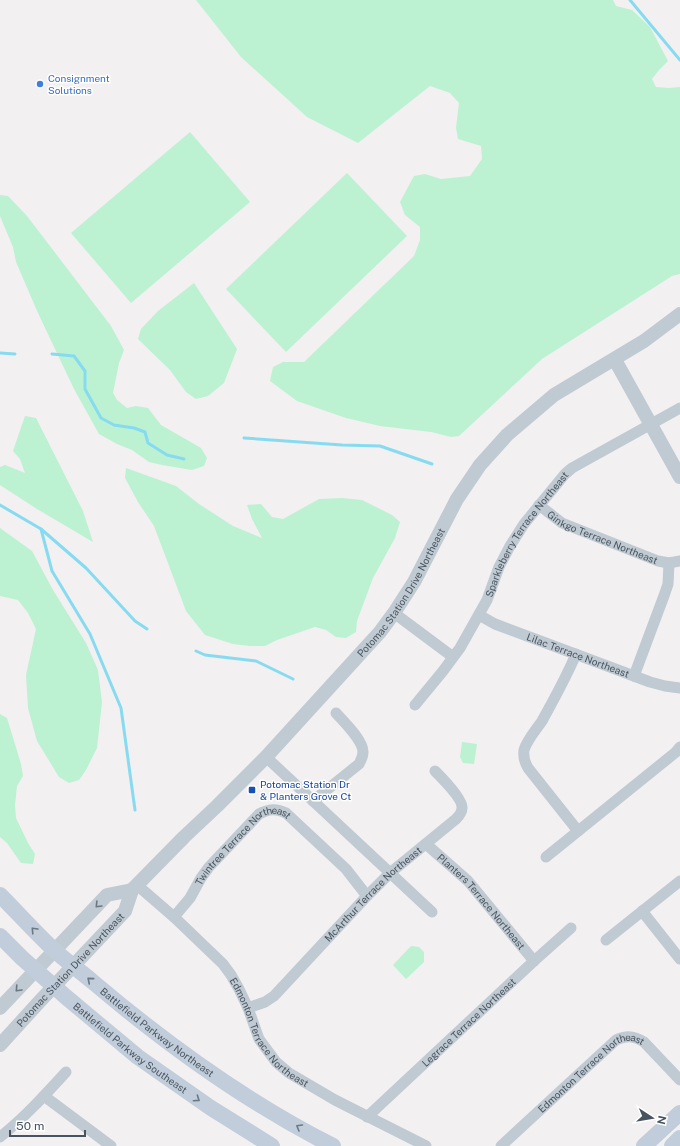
<svg xmlns="http://www.w3.org/2000/svg" width="680" height="1146" viewBox="0 0 680 1146" font-family="'Public Sans',sans-serif">
	<rect width="100%" height="100%" fill="#f2f0f0"/>
	<!-- green -->
	<g fill="#bcf2d1">
		<polygon points="196,0 613,0 616,6 632,10 650,27 668,61 659,70 652,79 656,87 669,88 680,87 680,274 672,276 542,359 459,436 451,437 431,432 380,426 346,418 297,401 270,381 273,367 283,362 304,362 414,256 420,240 420,227 405,215 400,202 414,176 425,174 441,179 470,176 482,159 481,146 458,139 456,128 459,103 450,93 430,86 358,143 307,117 241,57"/>
		<polygon points="190,132 250,202 131,303 71,233"/>
		<polygon points="347,173 407,236 286,352 226,289"/>
		<polygon points="0,195 8,196 27,216 111,326 124,350 119,363 113,393 117,400 127,408 136,406 148,408 161,425 201,448 207,458 204,466 192,470 162,465 149,462 132,450 117,444 99,434 74,389 38,313 16,262 13,247 0,216"/>
		<polygon points="194,283 237,349 224,383 208,396 196,399 186,392 170,370 138,339 141,329 158,311"/>
		<polygon points="25,416 36,418 83,511 93,542 37,509 0,485 0,467 5,465 25,473 20,459 13,451"/>
		<polygon points="126,468 176,486 199,504 233,526 262,538 252,519 247,505 261,504 272,517 283,519 319,499 342,498 362,500 392,515 400,522 395,538 373,578 357,621 356,632 346,638 336,637 326,630 315,627 277,640 265,646 250,646 233,644 205,635 186,611 154,526 138,502 125,478"/>
		<polygon points="0,528 32,551 53,590 86,643 98,670 102,702 97,748 86,770 79,780 69,783 59,777 37,741 28,708 26,675 36,629 28,613 18,600 0,596"/>
		<polygon points="0,714 7,718 21,764 23,776 17,786 15,805 16,818 28,843 35,854 33,864 21,863 7,843 0,837"/>
		<polygon points="462,742 477,744 474,764 463,763 460,757"/>
		<polygon points="411,946 419,947 424,952 424,962 406,979 393,965"/>
	</g>
	<g fill="none" stroke-linecap="round" stroke-linejoin="round">
		<!-- stream -->
		<g stroke="#87dbf1" stroke-width="3">
			<polyline points="630,0 680,60"/>
			<polyline points="0,353 15,354"/>
			<polyline points="52,354 74,356 85,371 85,389 101,418 114,425 134,428 145,432 148,443 167,455 184,459"/>
			<polyline points="244,438 342,445 380,446 432,464"/>
			<polyline points="0,505 41,529 86,568 135,621 147,629"/>
			<polyline points="41,529 52,571 90,634 121,708 135,810"/>
			<polyline points="196,651 205,655 256,661 293,679"/>
		</g>
		<!-- minor -->
		<g stroke="#c0cad2" stroke-width="11">
			<path id="s1" d="M539,505l23,18 96,38 11,2 11,-2"/>
			<polyline points="394,613 453,657"/>
			<path id="s2" d="M479,615l16,9 155,58 15,4 15,2"/>
			<path d="M576,654c-10,24 -22,45 -34,67 -6,9 -15,19 -18,29 -1,7 1,13 4,18l50,63"/>
			<polyline points="634,676 665,593 668,584 669,563"/>
			<path id="s3" d="M415,705l28,-34 17,-23 27,-48 12,-33 11,-21 14,-22 41,-50 7,-6 108,-60"/>
			<polyline points="266,757 432,912"/>
			<path d="M313,801l46,-37c2,-4 4,-7 4,-12 0,-12 -19,-30 -27,-39"/>
			<path id="s4" d="M426,844l42,37 66,80"/>
			<polyline points="546,857 676,752 680,747"/>
			<path id="s5" d="M137,885l37,32 49,47 8,11 8,14 9,19 11,31 17,23 13,11 46,27 91,46"/>
			<polyline points="642,911 680,959"/>
			<path id="s6" d="M174,917l16,-19 11,-20 8,-11 50,-53c10,-5 17,-6 27,-1l60,56 21,27"/>
			<polyline points="606,940 680,881"/>
			<path id="s7" d="M248,1008l17,-6 9,-6 93,-100 23,-23 66,-54c3,-3 6,-6 6,-11 1,-9 -20,-30 -27,-37"/>
			<polyline points="44,1096 111,1146"/>
			<path id="s8" d="M367,1117l167,-156 37,-33"/>
			<path d="M0,1137c24,-19 45,-42 66,-65"/>
			<path id="s9" d="M501,1146l115,-106c11,-5 18,-4 28,2l36,38"/>
		</g>
		<!-- tertiary -->
		<g stroke="#c0cad2" stroke-width="14">
			<polyline points="615,360 680,477"/>
			<polyline points="0,1008 107,895 132,890"/>
			<path id="s10" d="M0,1045l40,-44 85,-90 7,-21 52,-53 33,-31 49,-49 114,-125 14,-19 20,-31 43,-83 23,-34 27,-30 47,-40 90,-54 36,-27"/>
		</g>
		<!-- secondary -->
		<g stroke="#c1cdda" stroke-width="16">
			<path id="s11" d="M0,895c18,18 35,37 53,54 13,12 27,22 40,33 72,61 155,121 240,164"/>
			<path id="s12" d="M0,936l22,22 44,39 72,60 73,51 61,38"/>
			<polyline points="644,1146 680,1113"/>
			<polyline points="672,1146 680,1138"/>
		</g>
	</g>
	<!-- one-way arrows -->
	<defs><path id="oneway-chevron" d="M-2-3.5L2.5 0L-2 3.5" fill="none" stroke-width="1.6" stroke-linecap="round" stroke-linejoin="round"/></defs>
	<g stroke="#6b7782">
		<use href="#oneway-chevron" transform="translate(98 905) rotate(134)"/>
		<use href="#oneway-chevron" transform="translate(18 989) rotate(133)"/>
	</g>
	<g stroke="#6c7884">
		<use href="#oneway-chevron" transform="translate(34 930) rotate(-133)"/>
		<use href="#oneway-chevron" transform="translate(90 980) rotate(-140)"/>
		<use href="#oneway-chevron" transform="translate(197 1099) rotate(34)"/>
		<use href="#oneway-chevron" transform="translate(299 1127) rotate(-150)"/>
	</g>
	<!-- markers -->
	<circle fill="#3f7fe0" stroke="#fff" stroke-width="1.5" cx="40" cy="84" r="4"/>
	<rect fill="#1a4fb4" stroke="#fff" stroke-width="1.5" x="248" y="786" width="8" height="8" rx="2"/>
	<g text-anchor="middle" stroke-width="3" stroke-linejoin="round" paint-order="stroke">
		<!-- shop labels -->
		<g font-size="10" fill="#366cbe" stroke="#fff" text-anchor="start">
			<text x="48" y="82">Consignment<tspan x="48" dy="12">Solutions</tspan></text>
		</g>
		<!-- street labels -->
		<g font-size="10" fill="#47535f" stroke="#fff">
			<text dy="4" stroke="none"><textPath href="#s3" startOffset="205">Sparkleberry Terrace Northeast</textPath></text>
			<text dy="4" stroke="none"><textPath href="#s1" startOffset="72">Ginkgo Terrace Northeast</textPath></text>
			<text dy="4" stroke="none"><textPath href="#s10" startOffset="608">Potomac Station Drive Northeast</textPath></text>
			<text dy="4" stroke="none"><textPath href="#s2" startOffset="107">Lilac Terrace Northeast</textPath></text>
			<text dy="4" stroke="none"><textPath href="#s6" startOffset="104">Twintree Terrace Northeast</textPath></text>
			<text dy="4" stroke="none"><textPath href="#s7" startOffset="171">McArthur Terrace Northeast</textPath></text>
			<text dy="4" stroke="none"><textPath href="#s4" startOffset="80">Planters Terrace Northeast</textPath></text>
			<text dy="4" stroke="none"><textPath href="#s10" startOffset="103">Potomac Station Drive Northeast</textPath></text>
			<text dy="4" stroke="none"><textPath href="#s8" startOffset="139">Legrace Terrace Northeast</textPath></text>
			<text dy="4" stroke="none"><textPath href="#s5" startOffset="201">Edmonton Terrace Northeast</textPath></text>
			<text dy="4" stroke="none"><textPath href="#s11" startOffset="209">Battlefield Parkway Northeast</textPath></text>
			<text dy="4" stroke="none"><textPath href="#s12" startOffset="172">Battlefield Parkway Southeast</textPath></text>
			<text dy="4" stroke="none"><textPath href="#s9" startOffset="119">Edmonton Terrace Northeast</textPath></text>
		</g>
		<!-- transit labels -->
		<g font-size="10" fill="#164399" stroke="#fff" text-anchor="start">
			<text x="260" y="788">Potomac Station Dr<tspan x="260" dy="12">&amp; Planters Grove Ct</tspan></text>
		</g>
	</g>
	<!-- north arrow -->
	<g transform="translate(652 1118) rotate(102)" stroke="#ffffff" stroke-width="3" paint-order="stroke">
	<path d="M0-3L7 15L0 10L-7 15Z" fill="#47535f"/>
	<text y="-6" font-size="11" font-weight="bold" text-anchor="middle" fill="#47535f">N</text>
	</g>
	<!-- scale -->
	<path d="M10 1130v6h75v-6" fill="none" stroke="#47535f" stroke-width="2"/>
	<text x="16" y="1130" font-size="12" fill="#47535f" stroke="#ffffff" stroke-width="3" paint-order="stroke">50 m</text>
</svg>
